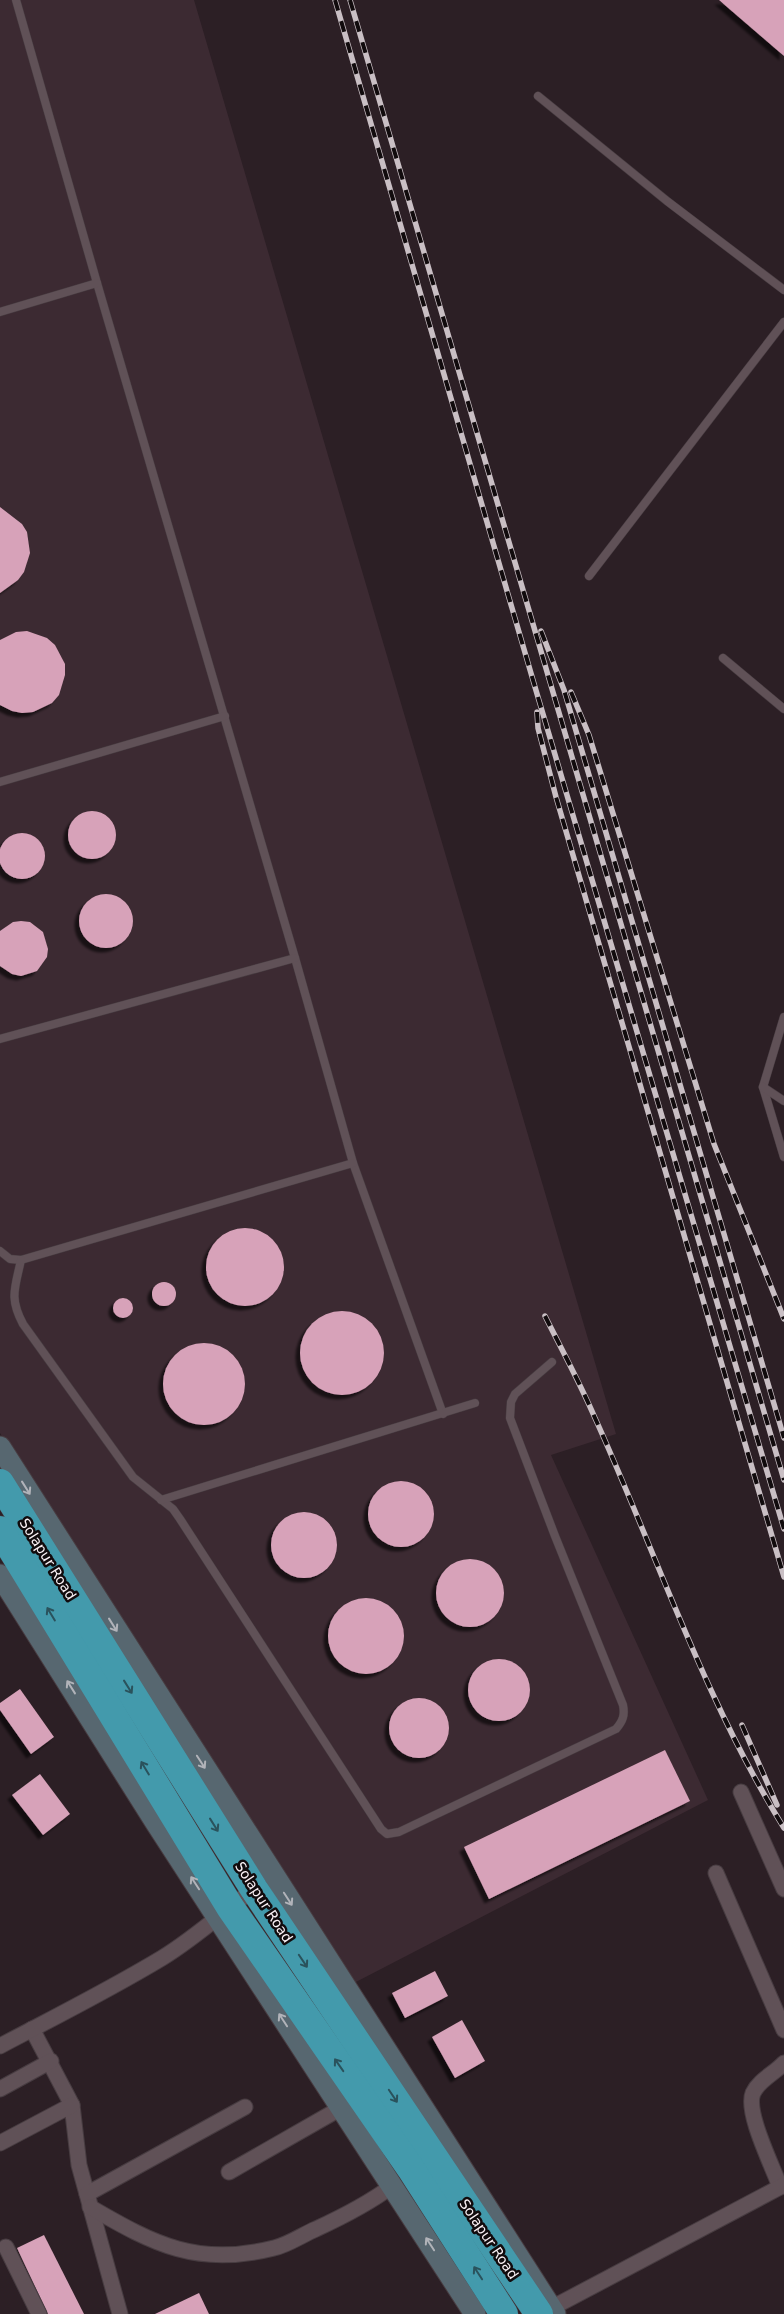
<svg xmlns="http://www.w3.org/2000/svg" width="784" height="2314" viewBox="0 0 784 2314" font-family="'DejaVu Sans',sans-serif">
	<defs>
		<filter id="shadow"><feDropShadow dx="-4.5" dy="4.5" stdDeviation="1" flood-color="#0009"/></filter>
	</defs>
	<rect width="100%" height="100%" fill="#2c1f25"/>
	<!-- built -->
	<polygon fill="#3c2a32" points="0,0 194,0 616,1434 551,1455 708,1800 352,1984 0,1433"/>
	<!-- building -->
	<g fill="#d7a2b9" filter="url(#shadow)">
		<polygon points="719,0 784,0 784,56"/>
		<polygon points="0,507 22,524 27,532 30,553 24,572 18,580 0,593"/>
		<polygon points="27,631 47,638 55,645 65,664 65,675 59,695 52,703 33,712 22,713 12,711 0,705 0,640 16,632"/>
		<circle cx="92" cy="835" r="24"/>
		<circle cx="22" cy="856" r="23"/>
		<circle cx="106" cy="921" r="27"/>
		<polygon points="21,921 30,922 43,932 48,949 47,957 37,971 21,976 12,974 0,966 0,931 13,922"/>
		<circle cx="245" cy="1267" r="39"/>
		<circle cx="164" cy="1294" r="12"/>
		<circle cx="123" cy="1308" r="10"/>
		<circle cx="342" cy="1353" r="42"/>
		<circle cx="204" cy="1384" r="41"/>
		<circle cx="401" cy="1514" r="33"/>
		<circle cx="304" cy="1545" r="33"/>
		<circle cx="470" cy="1593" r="34"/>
		<circle cx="366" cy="1636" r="38"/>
		<circle cx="499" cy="1690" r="31"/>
		<polygon points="20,1689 54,1737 31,1754 0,1710 0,1703"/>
		<circle cx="419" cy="1728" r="30"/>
		<polygon points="665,1750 690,1801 489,1899 464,1847"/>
		<polygon points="40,1774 70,1814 43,1835 12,1795"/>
		<polygon points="435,1971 448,1996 405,2018 392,1993"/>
		<polygon points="462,2020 485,2061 455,2078 432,2037"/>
		<polygon points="44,2235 84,2314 48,2314 17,2248"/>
		<polygon points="199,2293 209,2314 155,2314"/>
	</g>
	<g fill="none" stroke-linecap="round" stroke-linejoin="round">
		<defs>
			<g id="lane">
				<polyline points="16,0 97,283 295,958 353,1163 443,1414"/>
				<polyline points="538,96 667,201 784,290"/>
				<polyline points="0,312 97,283"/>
				<polyline points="589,576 784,322"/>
				<polyline points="723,658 784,709"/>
				<polyline points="0,782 225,716"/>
				<polyline points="784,1017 763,1087 784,1157"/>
				<polyline points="0,1039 295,958"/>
				<polyline points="763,1087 784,1101"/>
				<polyline points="0,1251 10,1259 21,1260 353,1163"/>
				<path d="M21,1260c-6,28 -12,38 2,64l110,153 40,32 7,10 201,310 6,5 12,-2 217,-103c7,-8 9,-14 7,-24l-68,-169 -45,-118 1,-16 4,-8 37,-32"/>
				<polyline points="161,1500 475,1403"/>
			</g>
			<g id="street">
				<polyline points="741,1792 784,1889"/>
				<polyline points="716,1873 784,2030"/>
				<polyline points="32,2029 72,2105 79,2165 120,2314"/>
				<path d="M0,2046c55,-29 109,-56 162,-88 33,-20 61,-46 92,-69"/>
				<polyline points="0,2089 51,2061"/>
				<polyline points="0,2143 72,2105"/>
				<polyline points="229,2172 341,2108"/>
				<path d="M780,2187c-7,-20 -35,-75 -27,-94 6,-13 22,-20 31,-30"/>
				<polyline points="87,2194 245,2107"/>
				<path d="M90,2207c65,38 108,60 184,41 14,-3 28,-13 42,-19 26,-12 52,-25 76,-43"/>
				<polyline points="6,2247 39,2314"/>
				<polyline points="542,2313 784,2185"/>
			</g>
			<g id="secondary">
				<polyline points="0,1447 555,2314"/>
				<polyline points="0,1575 156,1823 475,2314"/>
			</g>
			<g id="highway">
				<polyline points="0,1483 254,1889 539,2314"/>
				<polyline points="0,1530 230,1907 411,2169 504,2314"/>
			</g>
		</defs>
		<!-- lane casing -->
		<use href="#lane" stroke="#473c41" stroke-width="9"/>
		<!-- street casing -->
		<use href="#street" stroke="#473c41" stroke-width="17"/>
		<!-- secondary casing -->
		<use href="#secondary" stroke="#473c41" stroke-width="23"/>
		<!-- highway casing -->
		<use href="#highway" stroke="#473c41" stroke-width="29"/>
		<!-- lane -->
		<use href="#lane" stroke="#605157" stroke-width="8"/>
		<!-- street -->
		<use href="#street" stroke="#605157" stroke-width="15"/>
		<!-- secondary -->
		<use href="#secondary" stroke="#576770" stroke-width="21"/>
		<!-- highway -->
		<use href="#highway" stroke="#439aac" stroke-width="28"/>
		<defs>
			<g id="rail">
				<polyline points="335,0 535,687 784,1529"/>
				<polyline points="350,0 784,1480"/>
				<polyline points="541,631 564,690 784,1438"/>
				<polyline points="571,692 589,735 714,1144 784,1319"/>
				<polyline points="537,712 538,728 556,797 784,1577"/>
				<path d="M545,1316c17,34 35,67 50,102 62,137 109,281 189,410"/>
				<polyline points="742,1725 777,1805"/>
			</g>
		</defs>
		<!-- rail casing -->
		<use href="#rail" stroke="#c9bfc4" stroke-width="5.5"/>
		<!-- rail -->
		<use href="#rail" stroke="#110b0d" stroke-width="4" stroke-dasharray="11" stroke-linecap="butt"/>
	</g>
	<!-- one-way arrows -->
	<defs><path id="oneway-shaft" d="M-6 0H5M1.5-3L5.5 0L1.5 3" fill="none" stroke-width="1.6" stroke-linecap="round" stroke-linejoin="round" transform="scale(1.25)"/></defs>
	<g stroke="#b1b3b9">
		<use href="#oneway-shaft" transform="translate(26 1488) rotate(58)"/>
		<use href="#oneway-shaft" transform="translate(113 1625) rotate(58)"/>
		<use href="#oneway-shaft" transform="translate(71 1687) rotate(-122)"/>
		<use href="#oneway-shaft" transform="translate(201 1762) rotate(57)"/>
		<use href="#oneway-shaft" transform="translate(195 1883) rotate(-123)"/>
		<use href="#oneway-shaft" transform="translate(288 1899) rotate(57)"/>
		<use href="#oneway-shaft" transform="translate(283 2020) rotate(-123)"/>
		<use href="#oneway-shaft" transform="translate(430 2244) rotate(-123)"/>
	</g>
	<g stroke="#2a525c">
		<use href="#oneway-shaft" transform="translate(51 1614) rotate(-121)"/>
		<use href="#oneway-shaft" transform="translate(128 1687) rotate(58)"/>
		<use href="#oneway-shaft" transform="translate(145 1768) rotate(-121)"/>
		<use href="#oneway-shaft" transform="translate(214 1825) rotate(58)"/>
		<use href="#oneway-shaft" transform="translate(303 1961) rotate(56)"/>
		<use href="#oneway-shaft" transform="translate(339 2065) rotate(-125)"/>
		<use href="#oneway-shaft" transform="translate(393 2096) rotate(56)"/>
		<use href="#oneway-shaft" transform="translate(478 2273) rotate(-123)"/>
	</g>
	<g text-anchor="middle" stroke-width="5" stroke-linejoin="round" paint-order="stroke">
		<!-- street labels -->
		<g font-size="14" fill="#faf1f5" stroke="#110b0d">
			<text transform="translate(48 1559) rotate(58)" y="5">Solapur Road</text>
			<text transform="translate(264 1902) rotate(57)" y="5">Solapur Road</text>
			<text transform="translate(489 2239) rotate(56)" y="5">Solapur Road</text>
		</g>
	</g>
</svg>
